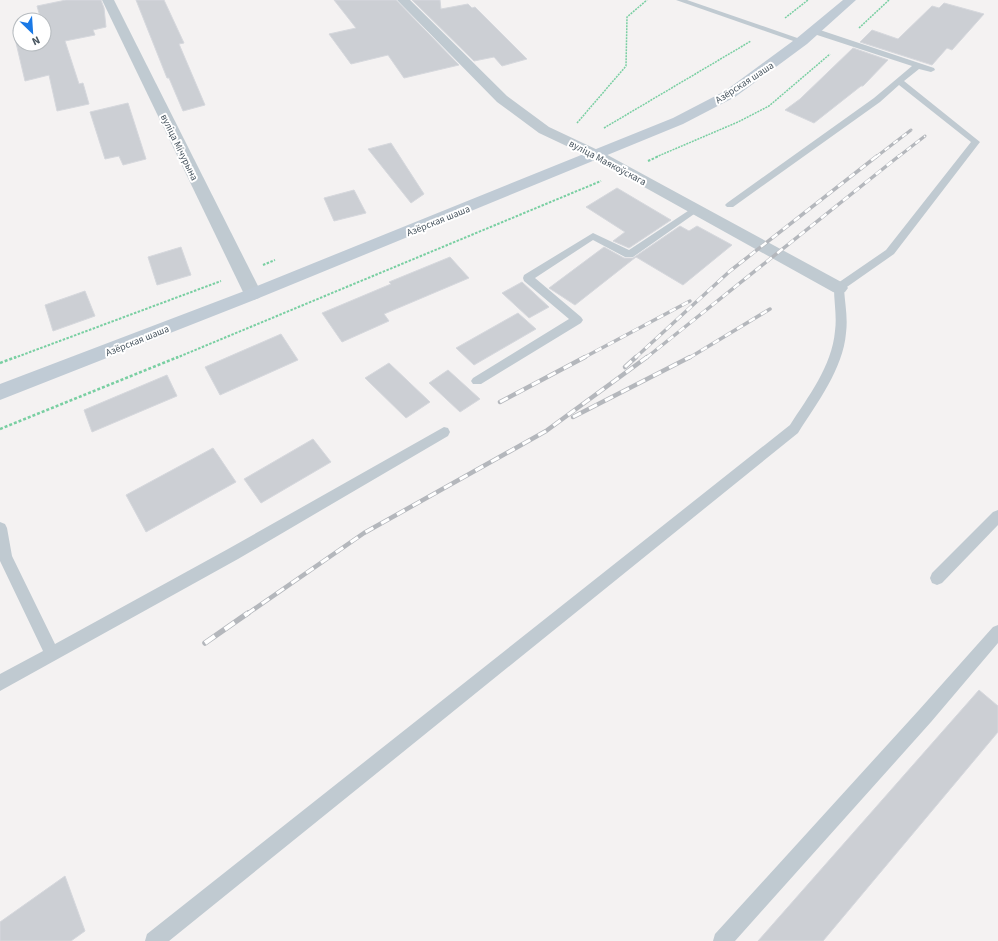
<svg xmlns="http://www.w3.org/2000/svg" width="998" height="941" viewBox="0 0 998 941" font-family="'Source Sans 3',sans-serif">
	<rect width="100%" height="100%" fill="#f4f2f2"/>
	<!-- building -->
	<g fill="#cccfd4" stroke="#d6d8dd">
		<polygon points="66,0 101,0 104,8 106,27 93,30 95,35 65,41 79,84 83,83 89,104 57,111 49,75 25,81 13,30 20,29 20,44 44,44 44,20 41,20 37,6"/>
		<polygon points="136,0 164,0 184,43 179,44 205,105 183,111 169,78 167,78"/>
		<polygon points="334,0 396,0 459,65 404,78 388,55 351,64 329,34 356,28"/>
		<polygon points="412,0 440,0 441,9 468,4 472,8 475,7 527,59 502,66 494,57 474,61"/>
		<polygon points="944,3 984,14 952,50 947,48 932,65 860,42 872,30 898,39 932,6 939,8"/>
		<polygon points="853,48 888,60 863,86 861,86 814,123 785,110 800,99"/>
		<polygon points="128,103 146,159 123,165 119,156 105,159 90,112"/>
		<polygon points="391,143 424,194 411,203 368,149"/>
		<polygon points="617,188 671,220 629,248 613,241 625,232 586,207"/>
		<polygon points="354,190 366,213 334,221 324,198"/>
		<polygon points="680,226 689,231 697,226 732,245 683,285 636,257 575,305 549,288 604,247 624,258 633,258"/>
		<polygon points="181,247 191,275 157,285 148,257"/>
		<polygon points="450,257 469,278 384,314 389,321 342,342 322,313 391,284 389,282"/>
		<polygon points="522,282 549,307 529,318 502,293"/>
		<polygon points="85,291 95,316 53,331 45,305"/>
		<polygon points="518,313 536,329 474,365 456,348"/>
		<polygon points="281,334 298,360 220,395 205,367"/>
		<polygon points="389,363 430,402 406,418 365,378"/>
		<polygon points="448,370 480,399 460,412 429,383"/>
		<polygon points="167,375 177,396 92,432 84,410"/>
		<polygon points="313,439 331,462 261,503 244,479"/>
		<polygon points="213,448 236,482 146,532 126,495"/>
		<polygon points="979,690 998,706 998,732 823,941 758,941"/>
		<polygon points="65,876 85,931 71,941 0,941 0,922"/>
	</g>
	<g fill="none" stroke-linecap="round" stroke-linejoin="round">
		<!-- path-far2 -->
		<g stroke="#79cfa2" stroke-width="1.5" stroke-dasharray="2 1" stroke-linecap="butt">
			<polyline points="785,18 808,0"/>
			<polyline points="859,28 889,0"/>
			<polyline points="577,123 626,66 627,17 647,0"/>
			<polyline points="604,128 751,41"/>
			<polyline points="656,157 738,122 769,106 830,54"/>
		</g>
		<!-- path-far1 -->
		<g stroke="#79cfa2" stroke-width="2" stroke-dasharray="2.5 1.5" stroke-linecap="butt">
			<polyline points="648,161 659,156"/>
			<polyline points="263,265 275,260"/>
			<polyline points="14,358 221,281"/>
			<polyline points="176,358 601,181"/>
		</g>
		<!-- path -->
		<g stroke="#79cfa2" stroke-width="2.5" stroke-dasharray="3 2" stroke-linecap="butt">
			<polyline points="0,363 16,357"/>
			<polyline points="0,429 178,357"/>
		</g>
		<!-- service -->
		<g fill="#c0cad1" fill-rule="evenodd">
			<polygon points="676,0 687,0 806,41 799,43"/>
			<path d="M811,29h6l117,39 1,2 -4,2 -12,-3 -15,12 76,61 -86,112 -50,35c1,15 4,29 2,44 -3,36 -29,70 -48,100l-629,508h-24l2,-7 643,-509c18,-28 42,-59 45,-94 2,-14 -1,-29 -1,-43l1,-3 51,-35 85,-108 -72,-57 -19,17 -147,105h-6l-2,-2 2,-2 147,-105 38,-32 -101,-33z"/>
			<polygon points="694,207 699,210 697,212 633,257 625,257 593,240 535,278 581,317 583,320 581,323 481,384 473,384 471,381 473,378 569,319 524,281 523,278 524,275 593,233 629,250"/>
			<polygon points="444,427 448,428 450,432 448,436 238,559 0,691 0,674 43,651 0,561 0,522 5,524 7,528 12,556 55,644 228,549"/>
			<polygon points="998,510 998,525 942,583 937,585 932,583 930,578 932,573 993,512"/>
			<polygon points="998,625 998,643 931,722 735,941 713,941 715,934 919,710 993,627"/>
		</g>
		<!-- minor -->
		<g fill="#c0cad1" fill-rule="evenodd">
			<polygon points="102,0 114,0 262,294 259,298 253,300 247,298 244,294"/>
			<polygon points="397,0 410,0 507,96 549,127 602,152 845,284 848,288 845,292 839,294 833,292 592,158 539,133 497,102"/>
		</g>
		<!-- secondary -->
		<polygon fill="#c0cbd5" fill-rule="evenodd" points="843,0 856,0 807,44 735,97 683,124 259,298 0,400 0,384 247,290 673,118 725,91 797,38"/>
		<defs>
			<g id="rail-far3">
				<polyline points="876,157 911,130"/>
				<polyline points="898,157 925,136"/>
			</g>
			<g id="rail-far2">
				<polyline points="583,358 690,301"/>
				<polyline points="635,358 730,271 877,156"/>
				<polyline points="646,358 899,156"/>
				<polyline points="689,358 770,309"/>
			</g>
			<g id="rail-far1">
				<polyline points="625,367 636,357"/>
				<polyline points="500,402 585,357"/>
				<polyline points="573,417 690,357"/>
				<polyline points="247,614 364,533 546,431 647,357"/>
			</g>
			<polyline id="rail" points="205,643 248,613"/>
		</defs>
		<!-- rail-far3 casing -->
		<use href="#rail-far3" stroke="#b4b7bc" stroke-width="3"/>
		<!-- rail-far2 casing -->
		<use href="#rail-far2" stroke="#b4b7bc" stroke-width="3.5"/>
		<!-- rail-far1 casing -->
		<use href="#rail-far1" stroke="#b4b7bc" stroke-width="4.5"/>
		<!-- rail casing -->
		<use href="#rail" stroke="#b4b7bc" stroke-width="5.5"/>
		<!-- rail-far3 -->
		<use href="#rail-far3" stroke="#fff" stroke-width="2" stroke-dasharray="5.5" stroke-linecap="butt"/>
		<!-- rail-far2 -->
		<use href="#rail-far2" stroke="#fff" stroke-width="2.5" stroke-dasharray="7" stroke-linecap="butt"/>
		<!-- rail-far1 -->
		<use href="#rail-far1" stroke="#fff" stroke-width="3" stroke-dasharray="9" stroke-linecap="butt"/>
		<!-- rail -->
		<use href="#rail" stroke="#fff" stroke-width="4" stroke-dasharray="12" stroke-linecap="butt"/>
	</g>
	<g text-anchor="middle" stroke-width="4" stroke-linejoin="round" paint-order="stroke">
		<!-- far-street labels -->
		<g font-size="10" fill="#495660" stroke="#fff">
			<text transform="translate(744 82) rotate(-33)" y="4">Азёрская шаша</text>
			<text transform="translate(180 147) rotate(64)" y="4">вуліца Мічурына</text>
			<text transform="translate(608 162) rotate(28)" y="4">вуліца Маякоўскага</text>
			<text transform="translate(438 220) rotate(-22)" y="4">Азёрская шаша</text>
			<text transform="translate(137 340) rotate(-22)" y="4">Азёрская шаша</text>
		</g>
	</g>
	<!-- north arrow -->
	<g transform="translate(32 32) rotate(155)"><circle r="19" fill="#ffffff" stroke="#b6bbbf"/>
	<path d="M0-3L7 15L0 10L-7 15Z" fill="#1a79e6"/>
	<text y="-6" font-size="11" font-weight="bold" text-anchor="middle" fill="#495660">N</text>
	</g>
</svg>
